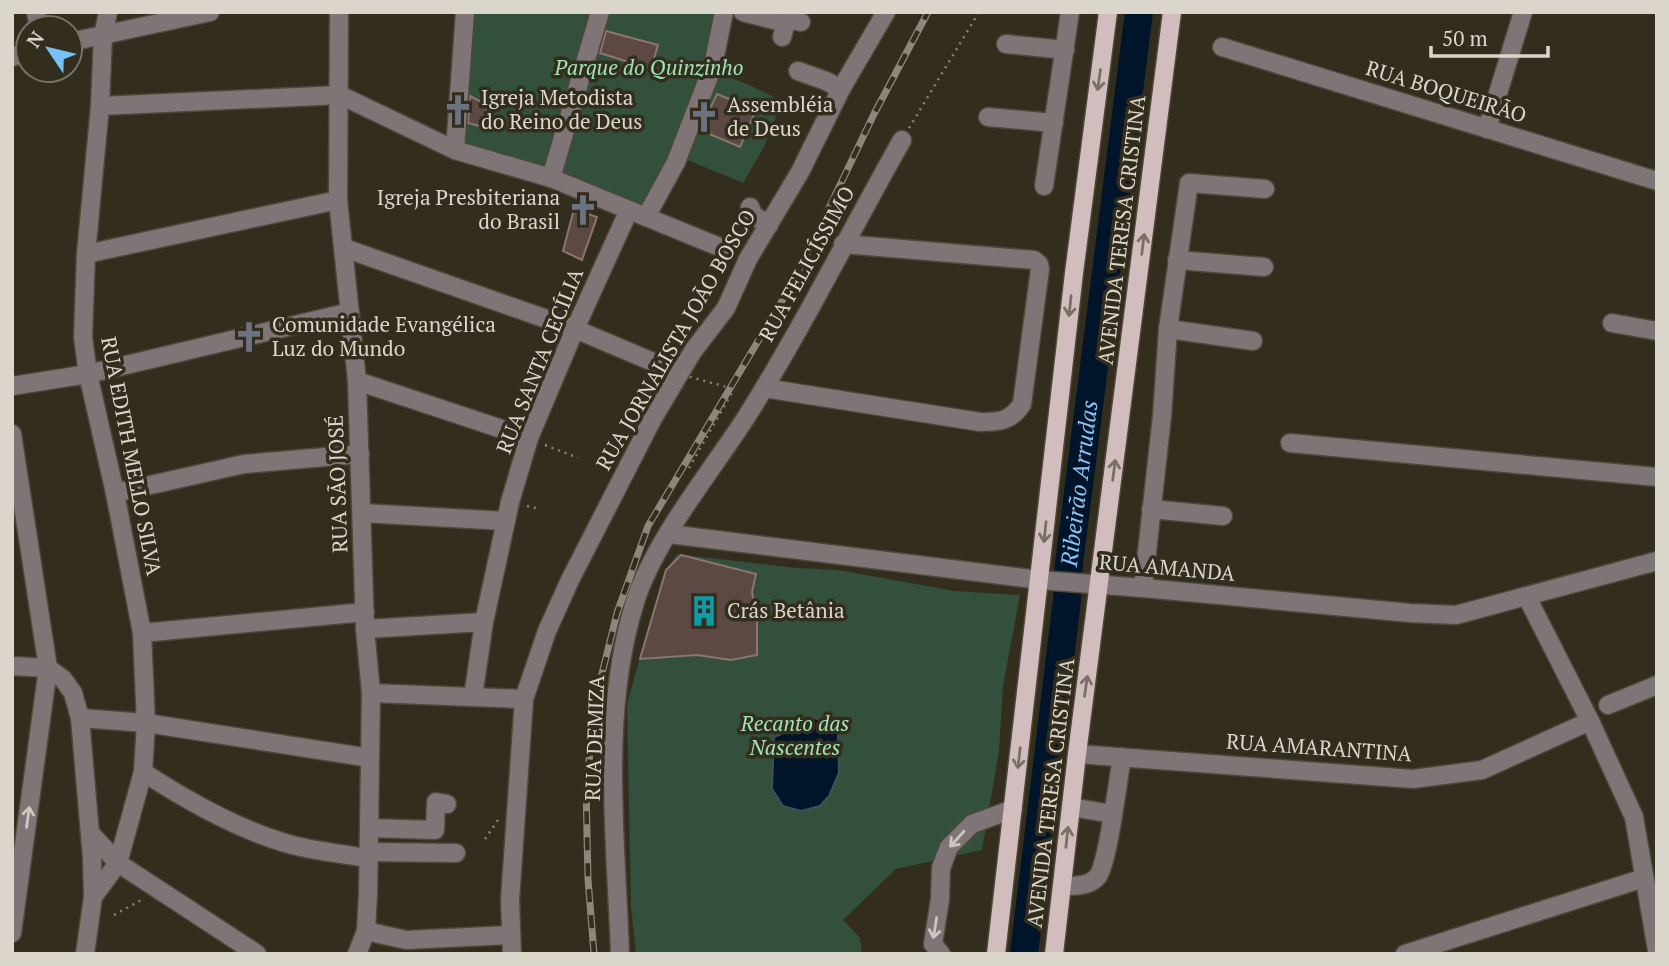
<svg xmlns="http://www.w3.org/2000/svg" width="1669" height="966" viewBox="0 0 1669 966" font-family="'PT Serif',serif">
	<rect width="100%" height="100%" fill="#332d1d"/>
	<!-- green -->
	<g fill="#33503d">
		<polygon points="475,12 595,12 547,171 461,144"/>
		<polygon points="608,12 718,12 705,76 644,212 553,175"/>
		<polygon points="717,73 747,84 782,101 765,145 743,183 683,158"/>
		<polygon points="677,554 796,568 838,570 955,591 1020,595 1003,686 999,751 982,850 896,869 843,920 860,938 862,954 636,954 631,907 627,704 664,573"/>
	</g>
	<!-- water -->
	<path fill="#001529" stroke="#414f5a" stroke-width="2" d="M815,718l13,5 10,10 1,40 -10,23 -9,10 -19,5 -18,-5 -11,-17 2,-52c19,-6 18,-17 41,-19z"/>
	<g fill="none" stroke-linecap="round" stroke-linejoin="round">
		<!-- river -->
		<path stroke="#001529" stroke-width="28" id="s1" d="M1024,954l43,-354 2,-36 70,-552"/>
	</g>
	<!-- building -->
	<g fill="#5c4943" stroke="#8a766f" stroke-width="2">
		<polygon points="606,31 658,45 651,69 600,53"/>
		<polygon points="717,94 756,110 740,147 700,130"/>
		<polygon points="470,96 489,106 479,126 468,123"/>
		<polygon points="574,209 597,217 582,260 563,251"/>
		<polygon points="681,555 756,574 752,592 757,621 757,655 731,660 697,655 640,659 666,570"/>
	</g>
	<g fill="none" stroke-linecap="round" stroke-linejoin="round">
		<defs>
			<g id="minor">
				<polyline points="36,12 39,28"/>
				<polyline points="339,12 338,200 357,381 365,629 371,693 368,894 366,931 357,954"/>
				<polyline points="743,12 786,23"/>
				<polyline points="782,37 786,23 792,20 801,22"/>
				<polyline points="70,42 210,12"/>
				<polyline points="1006,44 1065,50"/>
				<polyline points="1222,47 1657,181"/>
				<polyline points="12,57 28,52"/>
				<polyline points="798,71 826,81 841,89"/>
				<polyline points="100,106 340,95 455,150 551,178 722,248"/>
				<polyline points="988,117 1054,123"/>
				<polyline points="1487,129 1523,12"/>
				<polyline points="455,150 465,12"/>
				<polyline points="551,178 600,12"/>
				<polyline points="1044,186 1070,12"/>
				<polyline points="750,207 753,215 769,225"/>
				<polyline points="646,217 676,162 713,66 724,12"/>
				<polyline points="344,248 575,329 679,373"/>
				<polyline points="86,254 338,200"/>
				<polyline points="1177,260 1264,267"/>
				<polyline points="1612,323 1657,331"/>
				<polyline points="1168,329 1253,341"/>
				<polyline points="357,381 529,438"/>
				<polyline points="12,386 88,374 350,312"/>
				<path d="M764,388l216,34c20,0 31,-1 42,-18l18,-135 -1,-5 -5,-4 -191,-16"/>
				<polyline points="12,434 48,668 12,933"/>
				<polyline points="1290,443 1657,477"/>
				<polyline points="115,493 244,464 360,454"/>
				<polyline points="1151,509 1223,516"/>
				<polyline points="362,513 506,521"/>
				<polyline points="669,534 1040,580 1143,588 1410,613 1456,615 1657,561"/>
				<polyline points="1143,588 1162,416 1168,329 1189,183 1265,189"/>
				<polyline points="1527,597 1590,721 1634,817 1657,950"/>
				<polyline points="365,629 484,622"/>
				<polyline points="142,633 365,612"/>
				<polyline points="12,666 48,668"/>
				<polyline points="48,668 63,679 73,693 80,718 92,858 93,897 85,954"/>
				<polyline points="371,693 524,699"/>
				<polyline points="473,697 484,622 510,502 529,438 575,329 629,210"/>
				<polyline points="1608,705 1657,685"/>
				<polyline points="80,718 146,723 370,758"/>
				<polyline points="1077,754 1413,779 1482,770 1590,721"/>
				<path d="M143,772c43,28 90,55 139,70 27,9 58,11 85,16"/>
				<polyline points="1071,807 1112,814"/>
				<polyline points="369,828 435,830 436,802 447,804"/>
				<polyline points="90,833 118,863 257,954"/>
				<polyline points="368,852 456,853"/>
				<path d="M1062,887c12,-2 28,0 36,-11 10,-14 20,-96 24,-119"/>
				<polyline points="93,897 118,863 143,772 146,723 142,633 115,493 88,374 83,337 86,254 100,106 103,36 108,12"/>
				<polyline points="366,931 406,940 511,935"/>
				<polyline points="512,954 510,900 524,699 547,631 570,580 653,418 693,351 726,308 748,259 800,172 841,89 886,12"/>
				<path d="M620,954c-4,-116 -20,-240 15,-352 20,-63 76,-130 112,-186 56,-89 103,-184 155,-276"/>
				<polyline points="941,954 933,944 940,899 941,868 949,847 972,824 1013,809"/>
				<polyline points="1405,954 1644,878"/>
			</g>
			<g id="major">
				<polyline points="996,954 1074,273 1108,12"/>
				<polyline points="1054,954 1077,754 1172,12"/>
			</g>
		</defs>
		<!-- minor casing -->
		<use href="#minor" stroke="#4e4839" stroke-width="21"/>
		<!-- major casing -->
		<use href="#major" stroke="#4e4839" stroke-width="21"/>
		<!-- path -->
		<g stroke="#888376" stroke-width="2.5" stroke-dasharray="2 5" stroke-linecap="butt">
			<polyline points="909,128 979,12"/>
			<polyline points="701,304 724,268"/>
			<polyline points="545,445 578,458"/>
			<polyline points="689,468 734,389"/>
			<polyline points="527,506 536,508"/>
			<polyline points="485,839 498,820"/>
			<polyline points="114,915 143,899"/>
		</g>
		<!-- minor -->
		<use href="#minor" stroke="#7f7576" stroke-width="18"/>
		<!-- major -->
		<use href="#major" stroke="#d1bdbe" stroke-width="18"/>
		<defs>
			<polyline id="rail" points="594,954 588,879 586,788 596,698 617,613 648,526 795,279 874,114 928,12"/>
		</defs>
		<!-- rail casing -->
		<use href="#rail" stroke="#8c877a" stroke-width="7"/>
		<!-- rail -->
		<use href="#rail" stroke="#332d1d" stroke-width="4.5" stroke-dasharray="13" stroke-linecap="butt"/>
		<!-- path-bridge -->
		<polyline stroke="#888376" stroke-width="2.5" stroke-dasharray="2 5" stroke-linecap="butt" points="683,375 734,389"/>
	</g>
	<!-- one-way arrows -->
	<defs><path id="oneway-shaft" d="M-6 0H5M1.5-3L5.5 0L1.5 3" fill="none" stroke-width="1.6" stroke-linecap="round" stroke-linejoin="round" transform="scale(1.75)"/></defs>
	<g stroke="#7a6e65">
		<use href="#oneway-shaft" transform="translate(1099 80) rotate(98)"/>
		<use href="#oneway-shaft" transform="translate(1143 244) rotate(-83)"/>
		<use href="#oneway-shaft" transform="translate(1070 306) rotate(96)"/>
		<use href="#oneway-shaft" transform="translate(1114 470) rotate(-83)"/>
		<use href="#oneway-shaft" transform="translate(1045 532) rotate(96)"/>
		<use href="#oneway-shaft" transform="translate(1086 686) rotate(-82)"/>
		<use href="#oneway-shaft" transform="translate(1019 758) rotate(97)"/>
		<use href="#oneway-shaft" transform="translate(1067 837) rotate(-84)"/>
	</g>
	<g stroke="#ccc7bf">
		<use href="#oneway-shaft" transform="translate(28 817) rotate(-82)"/>
		<use href="#oneway-shaft" transform="translate(957 839) rotate(132)"/>
		<use href="#oneway-shaft" transform="translate(935 928) rotate(99)"/>
	</g>
	<!-- icons -->
	<defs>
		<symbol id="church-bare" viewBox="-9 -9 18 18"><path d="M-1.2-6h2.4v3.5h3.3v2.4h-3.3V6h-2.4V-.1h-3.3v-2.4h3.3Z" fill="#6b7280" stroke="#332d1d" stroke-width="2.5" paint-order="stroke"/></symbol>
		<symbol id="building-bare" viewBox="-9 -9 18 18"><path d="M-4-6H4V6H1V3H-1V6H-4ZM-2.5-4.3h1.7v1.8h-1.7ZM.8-4.3h1.7v1.8H.8ZM-2.5-1h1.7V.8h-1.7ZM.8-1h1.7V.8H.8Z" fill="#0f9aa8" stroke="#332d1d" stroke-width="2.5" paint-order="stroke"/></symbol>
	</defs>
	<g fill-rule="evenodd">
		<use href="#church-bare" x="436" y="88" width="44" height="44"/>
		<use href="#church-bare" x="682" y="95" width="44" height="44"/>
		<use href="#church-bare" x="561" y="188" width="44" height="44"/>
		<use href="#church-bare" x="227" y="315" width="44" height="44"/>
		<use href="#building-bare" x="682" y="589" width="44" height="44"/>
	</g>
	<g text-anchor="middle" stroke-width="7" stroke-linejoin="round" paint-order="stroke">
		<!-- park labels -->
		<g font-size="21" font-style="italic" fill="#9fe4b7" stroke="#332d1d">
			<text x="649" y="75">Parque do Quinzinho</text>
			<text x="795" y="731">Recanto das<tspan x="795" dy="24">Nascentes</tspan></text>
		</g>
		<!-- street labels -->
		<g font-size="21" fill="#dad6cc" stroke="#332d1d">
			<text transform="translate(1446 92) rotate(17)" y="7">RUA BOQUEIRÃO</text>
			<text transform="translate(1122 230) rotate(-83)" y="7">AVENIDA TERESA CRISTINA</text>
			<text transform="translate(807 264) rotate(-61)" y="7">RUA FELICÍSSIMO</text>
			<text transform="translate(676 340) rotate(-60)" y="7">RUA JORNALISTA JOÃO BOSCO</text>
			<text transform="translate(540 361) rotate(-68)" y="7">RUA SANTA CECÍLIA</text>
			<text transform="translate(131 456) rotate(79)" y="7">RUA EDITH MELLO SILVA</text>
			<text transform="translate(338 484) rotate(-92)" y="7">RUA SÃO JOSÉ</text>
			<text transform="translate(1167 568) rotate(5)" y="7">RUA AMANDA</text>
			<text transform="translate(595 738) rotate(-88)" y="7">RUA DEMIZA</text>
			<text transform="translate(1319 748) rotate(4)" y="7">RUA AMARANTINA</text>
			<text transform="translate(1051 793) rotate(-83)" y="7">AVENIDA TERESA CRISTINA</text>
		</g>
		<!-- poi labels -->
		<g font-size="21" fill="#dad6cc" stroke="#332d1d" text-anchor="start">
			<text x="481" y="105">Igreja Metodista<tspan x="481" dy="24">do Reino de Deus</tspan></text>
			<text x="727" y="112">Assembléia<tspan x="727" dy="24">de Deus</tspan></text>
			<text x="560" y="205" text-anchor="end">Igreja Presbiteriana<tspan x="560" dy="24">do Brasil</tspan></text>
			<text x="272" y="332">Comunidade Evangélica<tspan x="272" dy="24">Luz do Mundo</tspan></text>
			<text x="727" y="618">Crás Betânia</text>
		</g>
		<!-- water labels -->
		<g font-size="23" font-style="italic" fill="#8ac5f6" stroke="#332d1d">
			<text dy="8" stroke="none"><textPath href="#s1" startOffset="474">Ribeirão Arrudas</textPath></text>
		</g>
	</g>
	<!-- border -->
	<rect width="1669" height="966" fill="none" stroke="#dad6cc" stroke-width="28"/>
	<!-- north arrow -->
	<g transform="translate(49 49) rotate(305)"><circle r="33" fill="#332d1d" stroke="#767163" stroke-width="2"/>
	<path d="M0-5L12 26L0 18L-12 26Z" fill="#76c0f7"/>
	<text y="-10" font-size="19" font-weight="bold" text-anchor="middle" fill="#dad6cc">N</text>
	</g>
	<!-- scale -->
	<path d="M1431 46v10h117v-10" fill="none" stroke="#dad6cc" stroke-width="3.5"/>
	<text x="1442" y="46" font-size="21" fill="#dad6cc" stroke="#332d1d" stroke-width="5" paint-order="stroke">50 m</text>
</svg>
